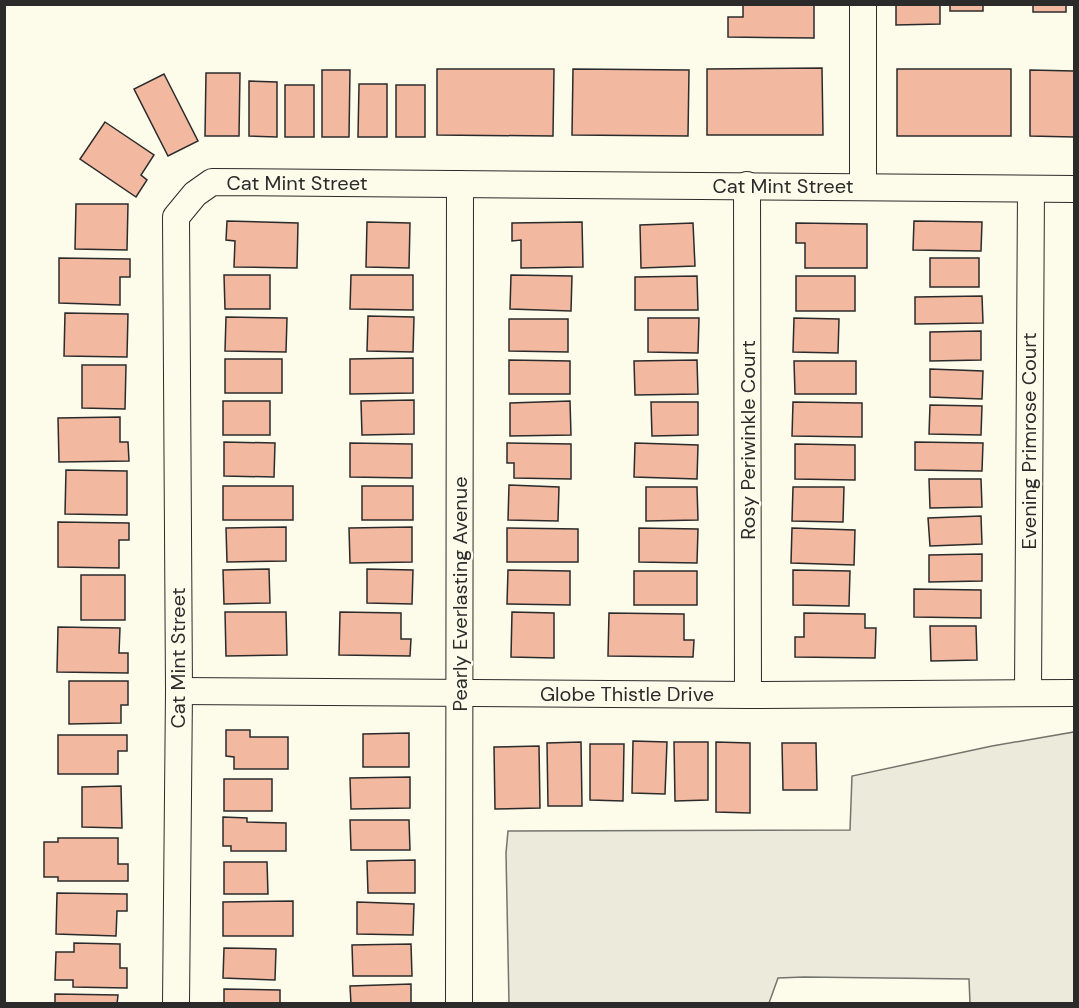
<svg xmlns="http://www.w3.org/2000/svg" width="1079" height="1008" viewBox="0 0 1079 1008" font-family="'DM Sans',sans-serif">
	<rect width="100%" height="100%" fill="#fdfbea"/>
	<!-- green -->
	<polygon fill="#ecebdb" stroke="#74746e" stroke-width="1.5" points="1074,732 1074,1003 970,1003 969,979 804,977 778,978 769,1003 509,1003 506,853 508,831 850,830 852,776 992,746"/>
	<!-- building -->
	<g fill="#f2b8a0" stroke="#2b2b2b" stroke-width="1.5">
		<polygon points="743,4 814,5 814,38 728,37 728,17 743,17"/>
		<polygon points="896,4 940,4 940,24 896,25"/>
		<rect x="950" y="4" width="33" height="7"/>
		<rect x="1033" y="4" width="33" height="8"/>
		<polygon points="822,68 823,135 707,135 707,69"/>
		<polygon points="437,69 554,69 553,136 437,135"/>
		<polygon points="573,69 689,70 688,136 572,135"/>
		<rect x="897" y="69" width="114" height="67"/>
		<polygon points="322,70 350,70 349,137 322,137"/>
		<polygon points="1030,70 1074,71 1074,137 1030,136"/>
		<polygon points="206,73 240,73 239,136 205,136"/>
		<polygon points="164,74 198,141 168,156 134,89"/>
		<polygon points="249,81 277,82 277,137 249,136"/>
		<polygon points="359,84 387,84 387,137 358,137"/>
		<rect x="285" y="85" width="29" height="52"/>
		<rect x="396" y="85" width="29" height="52"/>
		<polygon points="105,122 154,155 141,175 147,180 136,197 80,159"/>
		<polygon points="76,204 128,204 127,250 75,249"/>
		<polygon points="227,221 298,223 297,268 234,267 235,241 226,240"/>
		<polygon points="914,221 982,222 981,251 913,250"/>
		<polygon points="367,222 410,223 409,268 366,267"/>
		<polygon points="582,222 583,267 521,268 521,240 512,241 512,223"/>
		<polygon points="693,223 695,266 641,268 640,225"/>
		<polygon points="796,223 867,224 867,268 805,268 805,243 796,243"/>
		<polygon points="59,258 130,259 130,277 120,277 120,305 59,303"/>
		<rect x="930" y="258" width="49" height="29"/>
		<polygon points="224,275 270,275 270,309 225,309"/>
		<polygon points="351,275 413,275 413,310 350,309"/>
		<polygon points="511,275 572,276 571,311 510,309"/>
		<polygon points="697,276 698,310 635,310 635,277"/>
		<rect x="796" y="276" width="59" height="35"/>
		<polygon points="982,296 983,323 915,324 915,297"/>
		<polygon points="65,313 128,314 127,357 64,356"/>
		<polygon points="368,316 414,317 413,352 367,351"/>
		<polygon points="226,317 287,318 286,352 225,351"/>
		<polygon points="648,318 699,318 698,353 648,352"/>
		<polygon points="794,318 839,319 838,353 793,352"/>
		<polygon points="509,319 568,319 568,352 509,351"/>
		<polygon points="981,331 981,360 930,361 930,332"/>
		<polygon points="413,358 413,393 350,394 350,359"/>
		<rect x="225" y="359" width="57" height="34"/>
		<polygon points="509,360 570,361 570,394 509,394"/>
		<polygon points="697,360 698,394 635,395 634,361"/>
		<polygon points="794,361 856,361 856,394 795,394"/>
		<polygon points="82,365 126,365 125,409 82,408"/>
		<polygon points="930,369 983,371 982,399 930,397"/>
		<polygon points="414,400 414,434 362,435 361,401"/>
		<rect x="223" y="401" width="47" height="34"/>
		<polygon points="570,401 571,435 510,436 510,403"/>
		<polygon points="651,402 698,402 698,435 652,436"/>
		<polygon points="793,402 862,403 862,437 792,436"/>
		<polygon points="930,405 982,406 981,435 929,434"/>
		<polygon points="120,417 120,442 128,442 129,461 59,462 58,418"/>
		<polygon points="224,442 275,443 274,477 224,476"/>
		<polygon points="915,442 983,443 982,471 915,470"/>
		<polygon points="350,443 412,444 412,478 350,477"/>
		<polygon points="507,443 571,444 571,479 514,478 514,463 507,463"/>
		<polygon points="635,443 698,445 697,479 634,477"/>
		<polygon points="795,444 855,445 855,480 795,479"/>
		<polygon points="66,470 127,471 127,515 65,514"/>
		<polygon points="929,479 981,479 982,507 930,508"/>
		<polygon points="509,485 559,487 558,521 508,520"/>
		<rect x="223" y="486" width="70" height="34"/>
		<rect x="362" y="486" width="51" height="34"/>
		<polygon points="646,487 697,487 698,520 646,521"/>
		<polygon points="793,487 844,487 843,522 792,521"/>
		<polygon points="981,516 982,544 930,546 928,518"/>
		<polygon points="58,522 129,523 129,540 119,540 119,568 58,567"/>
		<polygon points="286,527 286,561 227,562 226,528"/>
		<polygon points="412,527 412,562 350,563 349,528"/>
		<polygon points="507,528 578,529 578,562 507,562"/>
		<polygon points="639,528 698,529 697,563 639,562"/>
		<polygon points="792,528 855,530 854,565 791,563"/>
		<polygon points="982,554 982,581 929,582 929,555"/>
		<polygon points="269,569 270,603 224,604 223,570"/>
		<polygon points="367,569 413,570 412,604 367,603"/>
		<polygon points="508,570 570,571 570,605 507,604"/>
		<polygon points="793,570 850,571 849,606 793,605"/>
		<rect x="634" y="571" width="63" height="34"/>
		<rect x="81" y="575" width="44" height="45"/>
		<polygon points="914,589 981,590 981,618 914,617"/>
		<polygon points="225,612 286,612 287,655 226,656"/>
		<polygon points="340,612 401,613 401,639 411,639 410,656 339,655"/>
		<polygon points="512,612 554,613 554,658 511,657"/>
		<polygon points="609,613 684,614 684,640 694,640 693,657 608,656"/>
		<polygon points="804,613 865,614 865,628 876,628 875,658 795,657 795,637 804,637"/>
		<polygon points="930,626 976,626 977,660 931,661"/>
		<polygon points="58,627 120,628 119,653 128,653 128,673 57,672"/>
		<polygon points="69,681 128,681 128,705 121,705 121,723 69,724"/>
		<polygon points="226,730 250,730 250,737 288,737 288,769 234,769 234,757 226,756"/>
		<polygon points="409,733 409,767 363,767 363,734"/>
		<polygon points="58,735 127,735 127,751 118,751 118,774 58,774"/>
		<polygon points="633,741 667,742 665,794 632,793"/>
		<polygon points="581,742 582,806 548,806 547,743"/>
		<polygon points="674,742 708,742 708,800 675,801"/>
		<polygon points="716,742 750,743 750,813 716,812"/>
		<polygon points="782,743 816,743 817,790 783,790"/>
		<polygon points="590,744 624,744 623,801 590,800"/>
		<polygon points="539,746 540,808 495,809 494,747"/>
		<polygon points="410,777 410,808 351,809 350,778"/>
		<rect x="224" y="779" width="48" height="32"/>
		<polygon points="121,786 122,828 82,827 82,787"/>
		<polygon points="223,817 247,818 247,822 286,823 286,851 231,851 231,846 223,846"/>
		<polygon points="350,820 409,820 410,850 351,850"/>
		<polygon points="58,838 118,838 118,864 128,864 128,881 58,881 58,877 44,877 44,842 58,842"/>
		<polygon points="415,860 415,893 368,893 367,861"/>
		<polygon points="224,862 267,862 268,894 224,894"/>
		<polygon points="57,893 127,894 127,911 117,911 116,936 56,934"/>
		<polygon points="293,901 293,936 223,936 223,902"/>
		<polygon points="357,902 414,904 413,935 357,934"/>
		<polygon points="74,943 120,944 120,968 127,968 127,988 73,987 73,980 55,980 56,952 74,952"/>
		<polygon points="411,944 412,976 353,976 352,945"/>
		<polygon points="224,948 276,949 275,980 223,978"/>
		<polygon points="411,984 411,1004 351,1004 350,986"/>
		<polygon points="224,989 280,990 280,1004 224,1004"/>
		<polygon points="55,994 118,995 117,1004 55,1004"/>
	</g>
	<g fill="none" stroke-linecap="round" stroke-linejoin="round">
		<defs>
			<g id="minor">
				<polyline points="863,4 863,186"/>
				<polyline points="747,185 748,695"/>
				<polyline points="179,691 748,695 1074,693"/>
				<polyline points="1028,693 1031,189"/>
				<polyline points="176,1004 179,691 176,217 195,194 212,182 1074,189"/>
				<polyline points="459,1004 460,184"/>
			</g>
		</defs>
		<!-- minor casing -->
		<use href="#minor" stroke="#2b2b2b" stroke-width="28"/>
		<!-- minor -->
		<use href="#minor" stroke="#fdfbea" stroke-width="26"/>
	</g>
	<g text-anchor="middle" stroke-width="4.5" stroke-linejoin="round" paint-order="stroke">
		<!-- street labels -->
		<g font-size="20" fill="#2b2b2b" stroke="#fdfbea">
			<text x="297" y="190">Cat Mint Street</text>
			<text x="783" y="193">Cat Mint Street</text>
			<text transform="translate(748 440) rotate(-90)" y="7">Rosy Periwinkle Court</text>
			<text transform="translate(1029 441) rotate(-90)" y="7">Evening Primrose Court</text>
			<text transform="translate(460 594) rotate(-90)" y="7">Pearly Everlasting Avenue</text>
			<text transform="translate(178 658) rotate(-90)" y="7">Cat Mint Street</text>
			<text x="627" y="701">Globe Thistle Drive</text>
		</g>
	</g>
	<!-- border -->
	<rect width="1079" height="1008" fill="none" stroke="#2b2b2b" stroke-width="12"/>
</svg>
